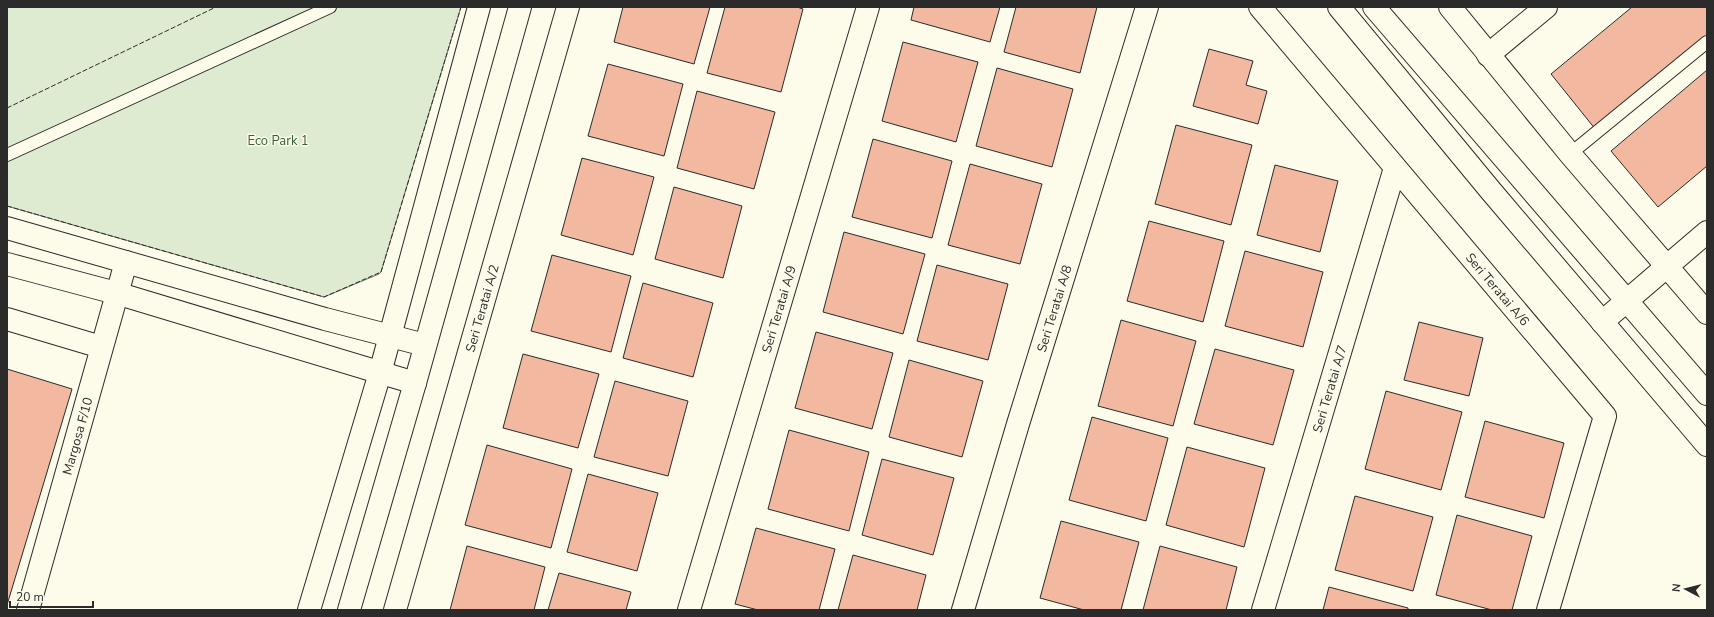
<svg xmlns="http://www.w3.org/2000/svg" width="1714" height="617" viewBox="0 0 1714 617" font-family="'Nunito Sans',sans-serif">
	<rect width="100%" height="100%" fill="#fdfbea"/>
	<!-- green -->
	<polygon fill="#deebd1" stroke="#74746e" points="7,7 461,7 381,272 379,274 324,297 7,206"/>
	<!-- building -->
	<g fill="#f2b8a0" stroke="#2b2b2b">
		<polygon points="623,7 710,7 694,64 614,42"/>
		<polygon points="725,7 797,7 803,9 781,92 707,73"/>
		<polygon points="914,7 1000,7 990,42 911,20"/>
		<polygon points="1016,7 1097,7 1080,73 1004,52"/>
		<polygon points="1632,7 1707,7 1707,38 1596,130 1551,74"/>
		<polygon points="903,42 978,62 956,142 882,121"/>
		<polygon points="1209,49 1253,61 1246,85 1267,91 1258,124 1193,106"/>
		<polygon points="608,64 683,84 664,156 588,136"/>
		<polygon points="997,68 1073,89 1052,167 976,146"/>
		<polygon points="1707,70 1707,166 1658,207 1611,151"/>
		<polygon points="697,91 775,112 754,189 677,168"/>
		<polygon points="1176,125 1252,145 1231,225 1155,204"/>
		<polygon points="873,139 952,161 932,238 852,217"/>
		<polygon points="582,158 654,177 633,255 561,235"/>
		<polygon points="970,164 1042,184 1020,264 948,245"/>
		<polygon points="1275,165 1338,181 1320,252 1257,235"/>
		<polygon points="674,187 742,206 723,278 655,259"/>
		<polygon points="1149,221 1224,241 1203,322 1127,301"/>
		<polygon points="844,232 925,254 903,334 823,312"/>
		<polygon points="1245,251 1323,272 1303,347 1225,326"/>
		<polygon points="552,255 631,276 611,352 531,331"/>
		<polygon points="937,265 1008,284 988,360 917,341"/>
		<polygon points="643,283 713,303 693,377 623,358"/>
		<polygon points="1121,320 1196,341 1173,426 1098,406"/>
		<polygon points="1419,322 1483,338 1469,396 1404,380"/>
		<polygon points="816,332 893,353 872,429 795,408"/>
		<polygon points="1215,349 1294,370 1273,445 1194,424"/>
		<polygon points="523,354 599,374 578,448 503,428"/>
		<polygon points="909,360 983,381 962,457 889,437"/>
		<polygon points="7,369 72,389 7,605"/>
		<polygon points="615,381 688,401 668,476 594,457"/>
		<polygon points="1386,391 1462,412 1441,490 1365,469"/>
		<polygon points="1092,417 1168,438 1146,521 1069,500"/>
		<polygon points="1485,421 1564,443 1544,518 1465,497"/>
		<polygon points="789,430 869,452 849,531 768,509"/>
		<polygon points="487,445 572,469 551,548 465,525"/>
		<polygon points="1187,447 1265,468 1244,547 1166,525"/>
		<polygon points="882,459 954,478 933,555 862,535"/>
		<polygon points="588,474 658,493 637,571 567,552"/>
		<polygon points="1355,496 1433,517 1413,591 1335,570"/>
		<polygon points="1457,515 1532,536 1512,610 1492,610 1436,595"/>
		<polygon points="1061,521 1139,542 1121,610 1084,610 1040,598"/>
		<polygon points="756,528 835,549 819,610 758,610 735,604"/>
		<polygon points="467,546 545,567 534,610 450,610"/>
		<polygon points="1160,546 1237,567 1226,610 1143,610"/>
		<polygon points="853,555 926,575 917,610 838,610"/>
		<polygon points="559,573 631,592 626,610 548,610"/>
		<polygon points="1329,587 1408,608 1408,610 1323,610"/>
	</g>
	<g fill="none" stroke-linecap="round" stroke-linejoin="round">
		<defs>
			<g id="lane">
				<polyline points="1570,154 1707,42"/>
				<polyline points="7,155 330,7"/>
			</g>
			<g id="street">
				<path id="s1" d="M1260,7l345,409 -57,194"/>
				<polyline points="1450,7 1570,154 1707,313"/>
				<polyline points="1488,55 1546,7"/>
				<polyline points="7,319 101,347"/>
				<polyline points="1602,322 1707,232"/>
				<path id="s2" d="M28,610l98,-348"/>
				<path id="s3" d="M395,610l173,-603"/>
				<path id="s4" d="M689,610l179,-603"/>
				<path id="s5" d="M963,610l55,-186 129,-417"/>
				<path id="s6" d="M1263,610l132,-442"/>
			</g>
			<g id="secondary">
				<polyline points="1339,7 1491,191 1707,445"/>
				<polyline points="1374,7 1707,394"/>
				<polyline points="7,228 325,319 425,345"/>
				<polyline points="7,264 116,293 415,383"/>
				<polyline points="309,610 380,373 479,7"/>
				<polyline points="349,610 415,383 520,7"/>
			</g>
		</defs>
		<!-- lane casing -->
		<use href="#lane" stroke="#2b2b2b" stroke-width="14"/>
		<!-- street casing -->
		<use href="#street" stroke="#2b2b2b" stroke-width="24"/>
		<!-- secondary casing -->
		<use href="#secondary" stroke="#2b2b2b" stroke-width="24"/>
		<!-- lane -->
		<use href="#lane" stroke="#fdfbea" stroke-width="12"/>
		<!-- street -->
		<use href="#street" stroke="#fdfbea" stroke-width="22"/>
		<!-- secondary -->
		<use href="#secondary" stroke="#fdfbea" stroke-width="22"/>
		<!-- fence -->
		<g stroke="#2b2b2b" stroke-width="1" stroke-dasharray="5 2" stroke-linecap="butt">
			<polyline points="7,108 216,7"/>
			<polyline points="7,206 324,297 381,272 461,7"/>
		</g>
	</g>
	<g text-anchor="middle" stroke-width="3" stroke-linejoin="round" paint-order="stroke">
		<!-- park labels -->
		<g font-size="13" fill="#34623c" stroke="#fdfbea">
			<text x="278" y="145">Eco Park 1</text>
		</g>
		<!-- street labels -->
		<g font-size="13" fill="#2b2b2b" stroke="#fdfbea">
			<text dy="5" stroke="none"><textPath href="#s1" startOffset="369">Seri Teratai A/6</textPath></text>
			<text dy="5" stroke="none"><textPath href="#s3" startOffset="314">Seri Teratai A/2</textPath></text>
			<text dy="5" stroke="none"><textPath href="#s5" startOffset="315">Seri Teratai A/8</textPath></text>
			<text dy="5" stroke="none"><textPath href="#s4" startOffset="314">Seri Teratai A/9</textPath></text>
			<text dy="5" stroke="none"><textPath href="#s6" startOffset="231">Seri Teratai A/7</textPath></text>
			<text dy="5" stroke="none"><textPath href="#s2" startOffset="181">Margosa F/10</textPath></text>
		</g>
	</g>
	<!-- border -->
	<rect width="1714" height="617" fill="none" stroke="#2b2b2b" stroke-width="16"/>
	<!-- north arrow -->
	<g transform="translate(1686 589) rotate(277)" stroke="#fdfbea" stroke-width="3" paint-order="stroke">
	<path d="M0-3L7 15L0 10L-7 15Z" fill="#2b2b2b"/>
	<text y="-6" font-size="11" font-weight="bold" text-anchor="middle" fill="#2b2b2b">N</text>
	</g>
	<!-- scale -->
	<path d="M10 601v6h83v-6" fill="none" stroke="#2b2b2b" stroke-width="2"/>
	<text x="16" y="601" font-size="12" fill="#2b2b2b" stroke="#fdfbea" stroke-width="3" paint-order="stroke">20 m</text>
</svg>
